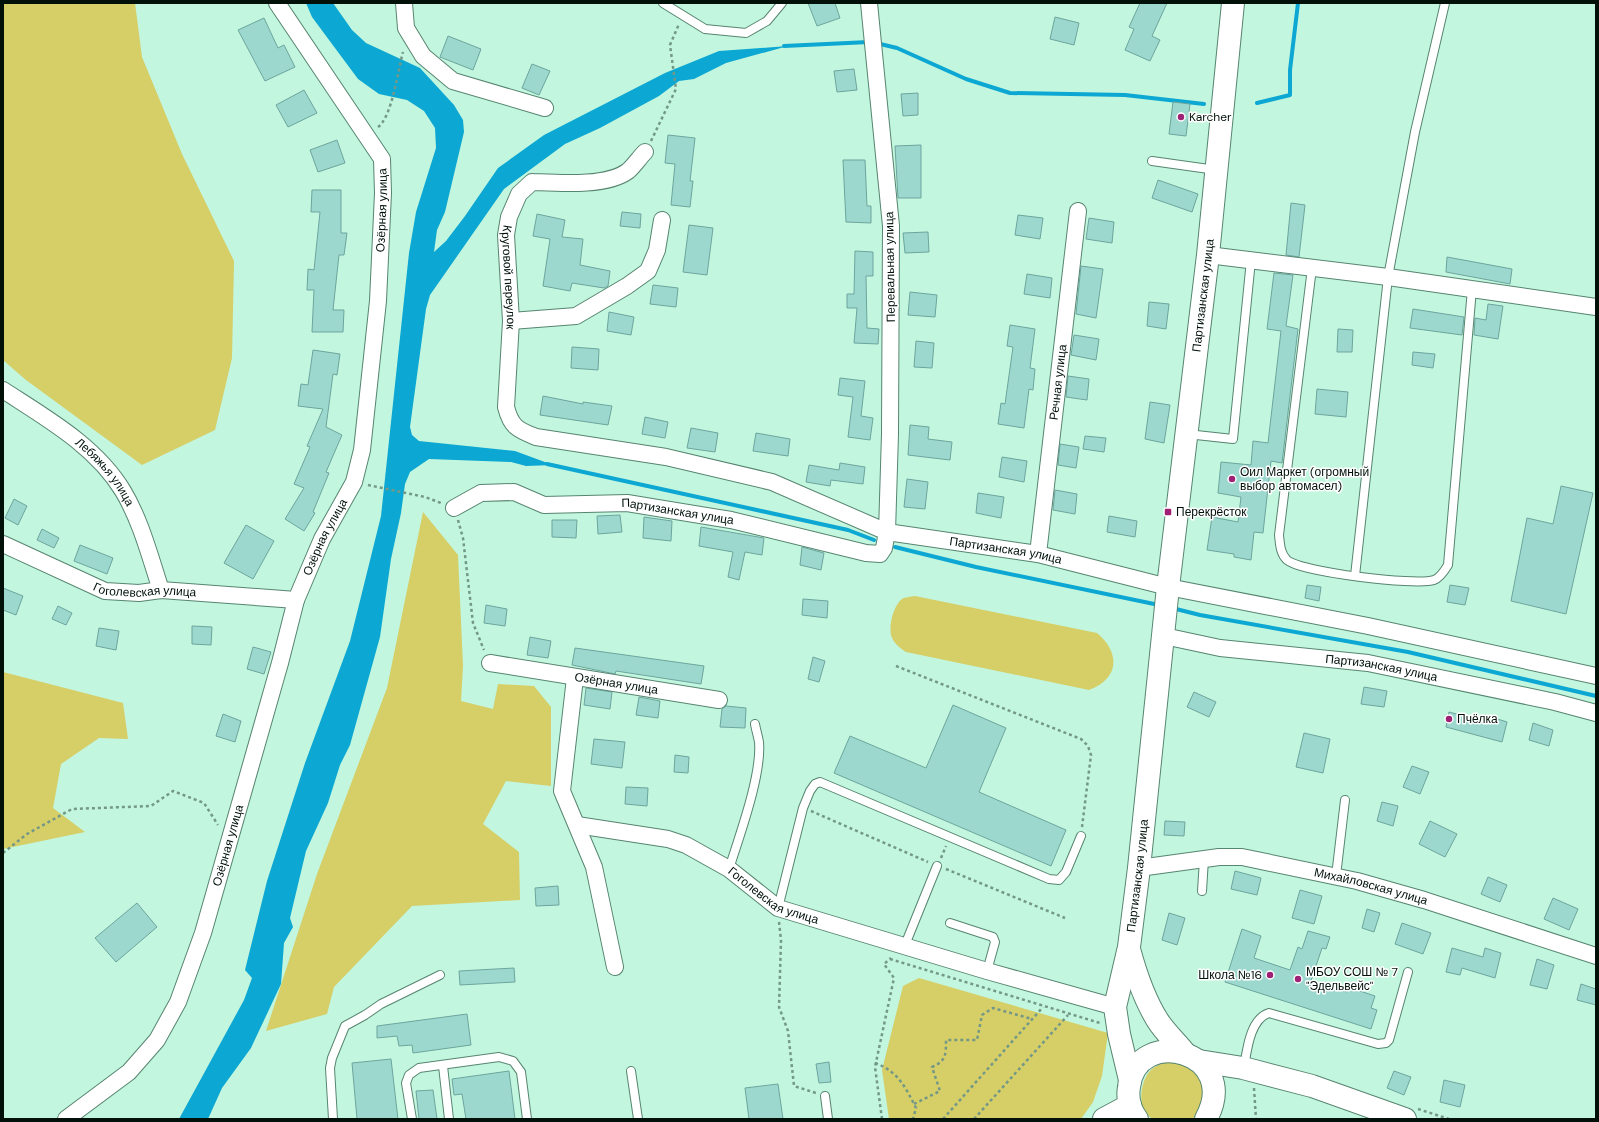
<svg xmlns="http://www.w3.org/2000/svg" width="1599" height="1122" viewBox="0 0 1599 1122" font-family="'DM Sans',sans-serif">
	<rect width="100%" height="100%" fill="#c3f6de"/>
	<!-- green -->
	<g fill="#d6ce66">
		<polygon points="3,3 135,3 142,57 182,154 234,261 232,358 215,430 142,465 26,380 3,360"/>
		<polygon points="423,512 458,555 463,666 461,701 493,709 498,684 534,686 551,707 551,786 506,781 483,824 519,852 520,900 412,906 334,987 327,1014 266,1031 317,874 387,688"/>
		<path d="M915,596l182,37c24,20 22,46 -8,57l-183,-38c-6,-4 -13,-9 -15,-17 -2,-10 2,-29 11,-36 3,-2 9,-2 13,-3z"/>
		<polygon points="3,672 123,703 128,739 99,738 61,764 53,808 85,832 3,849"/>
		<polygon points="919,978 1108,1033 1102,1076 1093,1102 1081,1119 889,1119 882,1070 903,986"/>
		<path d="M1173,1061c23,6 31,14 30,37 -1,8 -3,16 -11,21 -11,0 -26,3 -37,0 -19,-4 -16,-38 -4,-49 6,-6 14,-7 22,-9z"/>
	</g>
	<!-- water -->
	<polygon fill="#0ca7d2" points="306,3 333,3 352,30 366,43 420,68 454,105 463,120 464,132 445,212 437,230 434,252 446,241 465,216 498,168 544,135 665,73 719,51 788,46 726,63 694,79 679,81 659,96 600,128 565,144 504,189 430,295 426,309 410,427 412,435 419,441 515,451 553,465 526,466 511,462 429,459 410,472 405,484 401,513 391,559 380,637 350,745 340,765 328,803 306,851 290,918 293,927 284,943 281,984 251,1048 222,1088 208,1119 179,1119 244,1000 252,978 245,970 267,881 305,763 350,641 381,516 409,253 416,212 436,148 435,128 424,111 407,100 379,94 358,79 312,17"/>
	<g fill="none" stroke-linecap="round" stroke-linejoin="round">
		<!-- stream -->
		<g stroke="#0ca7d2" stroke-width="4">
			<polyline points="876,43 897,48 966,79 1010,93 1125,95 1204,104"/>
			<polyline points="784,46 869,42"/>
			<polyline points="1257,103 1290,95 1290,70 1298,3"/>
			<polyline points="547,464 848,530 874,540"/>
			<polyline points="895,547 976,567 1159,605"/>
			<polyline points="1172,608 1200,615 1408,652 1596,696"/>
		</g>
	</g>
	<!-- building -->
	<g fill="#9dd8cf" stroke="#6ca59d">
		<polygon points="808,3 835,3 840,18 817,26"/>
		<polygon points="1140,3 1167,3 1152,36 1160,40 1150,61 1125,50 1134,29 1129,27"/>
		<polygon points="1055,17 1079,23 1074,45 1050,39"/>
		<polygon points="264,18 278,48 284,45 295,67 265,81 238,30"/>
		<polygon points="448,36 481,49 473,70 440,57"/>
		<polygon points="532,64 550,71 539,95 522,88"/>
		<polygon points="854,69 857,90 837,92 834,71"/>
		<polygon points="304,90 317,113 288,127 276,105"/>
		<polygon points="918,93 918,115 903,116 901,94"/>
		<polygon points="1173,102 1190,104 1186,136 1169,134"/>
		<polygon points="668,135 695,138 690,181 693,181 690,207 671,205 675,164 665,163"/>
		<polygon points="337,140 345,163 318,172 310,150"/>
		<polygon points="921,145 921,198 898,198 895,146"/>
		<polygon points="843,160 865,160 867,206 871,206 871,223 846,222"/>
		<polygon points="1158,180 1198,194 1192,212 1152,198"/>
		<polygon points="312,190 341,190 341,233 347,233 344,255 339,255 333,310 344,310 343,332 312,332 314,290 307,290 308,269 314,270 320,212 311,212"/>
		<polygon points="1291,203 1305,205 1299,257 1286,255"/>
		<polygon points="622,212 641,214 640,228 620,226"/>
		<polygon points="537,214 565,220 562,237 583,239 580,265 610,271 608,286 604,288 572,283 570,291 543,286 550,239 533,236"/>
		<polygon points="1018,215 1043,218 1040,239 1015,235"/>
		<polygon points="1089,218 1114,222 1112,243 1086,239"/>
		<polygon points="689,225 713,228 707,275 683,272"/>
		<polygon points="928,232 929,252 905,253 903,233"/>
		<polygon points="855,251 873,252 873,276 866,276 867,328 879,329 878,344 854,343 857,308 847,308 847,294 854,294"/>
		<polygon points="1447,257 1512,269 1510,284 1446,272"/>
		<polygon points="1081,266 1103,269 1096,318 1076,314"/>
		<polygon points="1274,273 1293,275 1286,326 1298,329 1282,463 1271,461 1263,533 1254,532 1251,560 1234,557 1234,554 1207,550 1212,517 1238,522 1241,497 1218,493 1221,462 1251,465 1253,441 1268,443 1281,331 1267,329"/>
		<polygon points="1027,274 1052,278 1050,298 1024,294"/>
		<polygon points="653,285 678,288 676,307 650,304"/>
		<polygon points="910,292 937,295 935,317 908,315"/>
		<polygon points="1149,302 1169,304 1166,329 1147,326"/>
		<polygon points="1488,304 1503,306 1498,339 1474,335 1475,318 1486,320"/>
		<polygon points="1413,309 1464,317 1462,335 1410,328"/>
		<polygon points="609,312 634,317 631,335 607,331"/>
		<polygon points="1010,325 1035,329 1030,368 1035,369 1033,390 1029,389 1024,428 998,424 1001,403 1005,404 1013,347 1007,346"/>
		<polygon points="1338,329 1353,330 1352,352 1337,352"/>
		<polygon points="1074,335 1099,339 1096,360 1071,355"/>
		<polygon points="916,341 934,343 932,368 914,367"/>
		<polygon points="572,347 599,349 598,370 571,368"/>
		<polygon points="313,350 340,354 337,375 333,374 326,427 342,435 326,472 329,473 313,512 315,513 304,531 285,519 304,488 294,484 310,447 307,446 323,409 298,406 301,384 308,385"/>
		<polygon points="1413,352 1435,354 1433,368 1412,365"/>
		<polygon points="1068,376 1089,379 1087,400 1066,397"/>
		<polygon points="840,378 865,381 861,416 873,418 870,440 848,437 853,397 838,395"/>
		<polygon points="1317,389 1348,392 1346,417 1315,414"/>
		<polygon points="543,396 583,404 583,402 612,406 608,425 540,415"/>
		<polygon points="1150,402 1170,405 1164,443 1145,439"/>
		<polygon points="645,417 668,422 665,438 642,434"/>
		<polygon points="910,425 929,427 928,439 952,442 950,460 908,455"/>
		<polygon points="691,428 718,433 715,452 687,448"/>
		<polygon points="756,433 790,439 788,456 753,451"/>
		<polygon points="1085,436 1106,438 1104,452 1083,449"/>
		<polygon points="1060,444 1079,447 1076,468 1058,465"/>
		<polygon points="1002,457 1027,461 1024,482 999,477"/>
		<polygon points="840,463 865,467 863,484 831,480 830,486 806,482 809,465 839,470"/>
		<polygon points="907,479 928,482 925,509 904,507"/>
		<polygon points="1561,486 1593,493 1566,614 1511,601 1527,518 1553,524"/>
		<polygon points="1055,490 1077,494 1075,514 1053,510"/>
		<polygon points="978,493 1004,497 1001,518 976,513"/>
		<polygon points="14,499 27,506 18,525 5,518"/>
		<polygon points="620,515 622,532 598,534 597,516"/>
		<polygon points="1109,516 1137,521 1135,537 1107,532"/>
		<polygon points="644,517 672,521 671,541 643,538"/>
		<polygon points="552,520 577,520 576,538 552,537"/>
		<polygon points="246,525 274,541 253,579 224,563"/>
		<polygon points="701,527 764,538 762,555 745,552 739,580 728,577 733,552 699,546"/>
		<polygon points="42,529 59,538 54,548 37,540"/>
		<polygon points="80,545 113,558 107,574 74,561"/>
		<polygon points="802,547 824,553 821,570 800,565"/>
		<polygon points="1307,585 1321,587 1319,601 1305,598"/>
		<polygon points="1450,585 1469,588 1465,605 1447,602"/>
		<polygon points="3,588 23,596 16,615 3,610"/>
		<polygon points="803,599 828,601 827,618 802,615"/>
		<polygon points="486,605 507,609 505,626 484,623"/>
		<polygon points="58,606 72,613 66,625 52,619"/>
		<polygon points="192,626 212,627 211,645 192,644"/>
		<polygon points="99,628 119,631 116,650 96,646"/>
		<polygon points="530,637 551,641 548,658 527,655"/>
		<polygon points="253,647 271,652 264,674 247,669"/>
		<polygon points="575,648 704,666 701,684 616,671 615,674 572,665"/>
		<polygon points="813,657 825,661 819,682 808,679"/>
		<polygon points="1364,687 1387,691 1384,707 1361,704"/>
		<polygon points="586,688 612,692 610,709 584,705"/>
		<polygon points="1194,692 1216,702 1209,717 1187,707"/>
		<polygon points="639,697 660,701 658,718 636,715"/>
		<polygon points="953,705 1006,728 979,792 1066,830 1051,866 834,773 850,736 926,768"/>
		<polygon points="726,706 746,708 745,728 720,727 722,709"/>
		<polygon points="1449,712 1483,721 1485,715 1507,722 1502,742 1446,727"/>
		<polygon points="223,714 241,721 235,742 216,736"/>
		<polygon points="1533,723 1553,730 1549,746 1529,740"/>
		<polygon points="1304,733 1330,739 1323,773 1296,767"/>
		<polygon points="594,739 625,742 622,768 591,764"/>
		<polygon points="675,755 689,757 688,773 674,772"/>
		<polygon points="1412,766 1429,772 1420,794 1403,787"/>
		<polygon points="626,787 648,788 647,806 625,804"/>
		<polygon points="1382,802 1398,806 1393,826 1377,821"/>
		<polygon points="1165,821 1185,822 1184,836 1164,835"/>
		<polygon points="1430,821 1457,834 1445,857 1419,844"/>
		<polygon points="1235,871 1261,878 1257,895 1231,889"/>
		<polygon points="1488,877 1507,885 1500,902 1481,894"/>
		<polygon points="558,886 559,905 536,906 535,888"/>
		<polygon points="1300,890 1322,896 1314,924 1292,918"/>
		<polygon points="1553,898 1578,909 1569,930 1544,919"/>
		<polygon points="137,903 157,927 116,962 95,938"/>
		<polygon points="1367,909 1380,913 1374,932 1362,928"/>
		<polygon points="1169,913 1185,918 1177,945 1162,940"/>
		<polygon points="1402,923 1431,933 1423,954 1395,944"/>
		<polygon points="1242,929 1261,936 1254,958 1290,970 1298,947 1302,949 1308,931 1330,937 1326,949 1322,948 1311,981 1347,992 1348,987 1375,996 1371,1008 1377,1010 1371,1029 1225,982"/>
		<polygon points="1452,948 1483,957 1485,948 1501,953 1495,978 1462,968 1460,975 1446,972"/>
		<polygon points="1537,959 1554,965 1547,989 1530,985"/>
		<polygon points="514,968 515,982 460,985 459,971"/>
		<polygon points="1581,984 1596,989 1596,1005 1577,1000"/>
		<polygon points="467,1014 471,1045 413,1053 412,1045 399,1046 397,1036 377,1038 377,1026"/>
		<polygon points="391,1059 398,1119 357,1119 352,1063"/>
		<polygon points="829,1062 831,1082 819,1083 816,1064"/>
		<polygon points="509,1071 515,1119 466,1119 462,1094 454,1095 452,1079"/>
		<polygon points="1394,1071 1411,1077 1404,1095 1387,1088"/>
		<polygon points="1444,1080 1465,1085 1460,1107 1440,1102"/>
		<polygon points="778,1084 783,1119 749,1119 745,1088"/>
		<polygon points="433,1090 437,1119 419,1119 416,1091"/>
	</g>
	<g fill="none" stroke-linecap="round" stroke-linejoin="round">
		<defs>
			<g id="lane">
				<polyline points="663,3 705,29 746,33 767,21 782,3"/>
				<polyline points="1152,161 1216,170"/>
				<path d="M1312,268l-33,267c1,9 1,18 8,25 14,12 128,26 147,20 6,-2 11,-10 14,-15l24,-276"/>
				<polyline points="1187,434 1233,439 1251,260"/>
				<polyline points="1355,576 1388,277 1415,132 1445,3"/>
				<path d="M729,869c10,-32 33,-94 30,-127 -1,-6 -3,-12 -4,-18"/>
				<polyline points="1336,876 1345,800"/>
				<polyline points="1202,891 1204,859"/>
				<polyline points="778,908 803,808 810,791 815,784 820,782 1049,879 1059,880 1066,872 1081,836"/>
				<polyline points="950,923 993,937 995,942 987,971"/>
				<polyline points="905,945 937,866"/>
				<polyline points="443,1066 449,1119"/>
				<path d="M1244,1067c3,-17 6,-48 25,-54l109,31 8,-1 3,-3 19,-68"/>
				<polyline points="631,1071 638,1119"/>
				<polyline points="825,1096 828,1119"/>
				<polyline points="333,1119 330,1068 332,1058 345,1026 365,1015 381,1004 440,975"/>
				<polyline points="412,1119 406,1083 409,1075 419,1068 499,1057 513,1061 521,1072 527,1119"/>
			</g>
			<g id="street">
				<polyline points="404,3 406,28 423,56 453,81 545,108"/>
				<path id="s1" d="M645,152c-6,6 -11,14 -17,19 -21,16 -70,12 -96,11l-13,12 -10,23 -3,18 5,86 -5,86c5,20 12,23 30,30l130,20 106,25 115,50 151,22 130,33 200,39 228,50"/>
				<polyline points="1208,255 1388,277 1596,307"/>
				<polyline points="511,321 576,316 627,286 648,271 657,250 662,220"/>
				<path id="s2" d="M3,390c43,28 93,56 120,101 18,30 27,66 38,99"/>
				<path id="s3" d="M454,508l27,-15 33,-1 30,13 83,-2 104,17 135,33 14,1 4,-6 3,-16 3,-98 1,-208 -22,-223"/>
				<path id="s4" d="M3,544l102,47 34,2 22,-3 135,10"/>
				<path id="s5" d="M1038,554l40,-343"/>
				<path id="s6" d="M1164,636l56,12 148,15 187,39 41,11"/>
				<path id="s7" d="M490,663l229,37"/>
				<polyline points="575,678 562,791 594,867 615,967"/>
				<path id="s8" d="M577,825l91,14 18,6 43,24 49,39 209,63 128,36"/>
				<path id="s9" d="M1139,868l80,-11h23l115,24 67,19 172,56"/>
				<path id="s10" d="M66,1119l63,-47 28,-32 21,-38 25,-69 77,-270 16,-63 26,-61 32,-57 8,-32 16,-149 5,-108 -1,-34 -105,-156"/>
			</g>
			<g id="primary">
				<polyline points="1199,1061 1243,1068 1312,1086 1405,1119"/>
				<polyline points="1104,1119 1130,1105"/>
			</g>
			<g id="highway">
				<path d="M1129,949c7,26 15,50 29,72 7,11 18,21 26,31"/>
				<path id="s11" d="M1130,1080l-11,-46 -4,-27 14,-60 10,-79 29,-281 40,-332 25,-252"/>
				<path d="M1137,1119c-7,-9 -10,-20 -8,-32 7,-63 114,-36 77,32"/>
			</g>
		</defs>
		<!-- lane casing -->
		<use href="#lane" stroke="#568570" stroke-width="10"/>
		<!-- street casing -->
		<use href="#street" stroke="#568570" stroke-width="18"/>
		<!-- primary casing -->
		<use href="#primary" stroke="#568570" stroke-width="24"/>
		<!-- highway casing -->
		<use href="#highway" stroke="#568570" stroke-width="24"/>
		<!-- path -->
		<g stroke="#739887" stroke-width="2.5" stroke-dasharray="3 3" stroke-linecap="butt">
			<path d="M378,127c14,-10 20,-57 25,-75"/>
			<polyline points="651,141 676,89 670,45 679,24"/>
			<polyline points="368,485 425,497 441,503"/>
			<polyline points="458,520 463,538 473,623 484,650"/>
			<polyline points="896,666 1081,739 1088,746 1091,755 1082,827"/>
			<polyline points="811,811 928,862"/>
			<polyline points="3,853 27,834 72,809 151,806 173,791 204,803 218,825"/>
			<polyline points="941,858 946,846"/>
			<polyline points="946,869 1065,918"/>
			<polyline points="779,922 781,940 779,1007 788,1031 794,1086 816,1093"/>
			<polyline points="890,959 1100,1023"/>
			<path d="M875,1063c23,8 31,25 41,45l-3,11"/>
			<polyline points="1254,1088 1256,1119"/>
			<path d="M914,1104l26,-13 -8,-24c14,-6 14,-12 14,-27h31l5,-25 11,-7 39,11"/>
			<polyline points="1418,1109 1449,1119"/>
			<polyline points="882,1119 875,1067 894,978 884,964 891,958"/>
			<polyline points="943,1119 1043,1007"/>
			<polyline points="974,1119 1068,1015"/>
		</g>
		<!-- lane -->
		<use href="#lane" stroke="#fff" stroke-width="8"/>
		<!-- street -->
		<use href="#street" stroke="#fff" stroke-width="16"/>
		<!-- primary -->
		<use href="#primary" stroke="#fff" stroke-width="22"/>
		<!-- highway -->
		<use href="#highway" stroke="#fff" stroke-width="22"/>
	</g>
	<!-- markers -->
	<g fill="#9e2175" stroke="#fff" stroke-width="1.5">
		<circle cx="1181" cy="117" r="4"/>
		<circle cx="1232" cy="479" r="4"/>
		<rect x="1164" y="508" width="8" height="8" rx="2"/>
		<circle cx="1449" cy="719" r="4"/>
		<circle cx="1270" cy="975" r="4"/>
		<circle cx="1298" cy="979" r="4"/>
	</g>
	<g text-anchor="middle" stroke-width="3" stroke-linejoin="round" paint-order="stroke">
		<!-- poi labels -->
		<g font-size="12" fill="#01110a" stroke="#fff" text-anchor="start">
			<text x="1189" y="121">Karcher</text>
			<text x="1240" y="476">Оил Маркет (огромный<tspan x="1240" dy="14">выбор автомасел)</tspan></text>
			<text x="1176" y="516">Перекрёсток</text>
			<text x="1457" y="723">Пчёлка</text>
			<text x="1306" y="976">МБОУ СОШ № 7<tspan x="1306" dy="14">"Эдельвейс"</tspan></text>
			<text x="1262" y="979" text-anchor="end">Школа №16</text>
		</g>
		<!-- street labels -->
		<g font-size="12" fill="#01110a" stroke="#fff">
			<text dy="4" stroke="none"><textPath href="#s10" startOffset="989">Озёрная улица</textPath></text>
			<text transform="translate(890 267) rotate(-91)" y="4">Перевальная улица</text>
			<text dy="4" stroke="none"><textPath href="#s1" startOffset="227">Круговой переулок</textPath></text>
			<text dy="4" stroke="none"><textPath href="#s11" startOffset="792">Партизанская улица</textPath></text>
			<text dy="4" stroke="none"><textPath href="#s5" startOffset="173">Речная улица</textPath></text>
			<text dy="4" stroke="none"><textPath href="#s2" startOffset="132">Лебяжья улица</textPath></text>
			<text dy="4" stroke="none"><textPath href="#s3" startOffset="231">Партизанская улица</textPath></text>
			<text dy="4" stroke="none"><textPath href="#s10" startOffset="653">Озёрная улица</textPath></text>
			<text dy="4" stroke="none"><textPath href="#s1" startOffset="888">Партизанская улица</textPath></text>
			<text dy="4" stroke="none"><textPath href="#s4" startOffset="152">Гоголевская улица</textPath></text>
			<text dy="4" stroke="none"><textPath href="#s6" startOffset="220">Партизанская улица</textPath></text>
			<text dy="4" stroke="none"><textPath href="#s7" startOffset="128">Озёрная улица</textPath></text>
			<text dy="4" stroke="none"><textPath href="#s10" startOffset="329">Озёрная улица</textPath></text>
			<text dy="4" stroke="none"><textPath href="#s11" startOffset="208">Партизанская улица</textPath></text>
			<text dy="4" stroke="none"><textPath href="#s9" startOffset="236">Михайловская улица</textPath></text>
			<text dy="4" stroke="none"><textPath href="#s8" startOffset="213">Гоголевская улица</textPath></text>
		</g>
	</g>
	<!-- border -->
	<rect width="1599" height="1122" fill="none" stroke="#01110a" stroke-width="8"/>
</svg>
